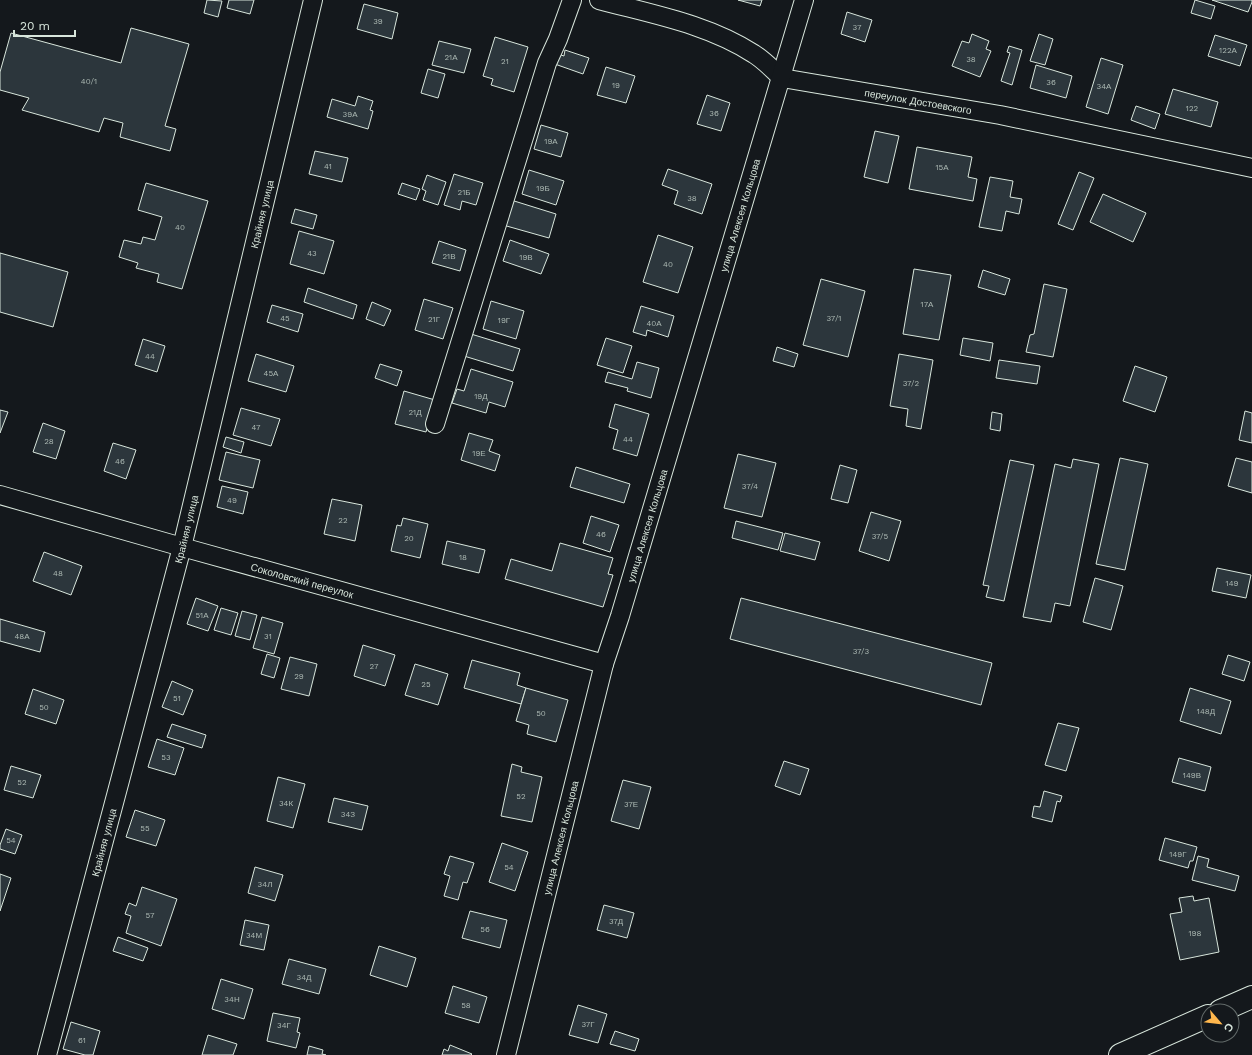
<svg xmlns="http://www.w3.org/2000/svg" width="1252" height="1055" viewBox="0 0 1252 1055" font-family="'Work Sans',sans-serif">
	<rect width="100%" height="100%" fill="#14181c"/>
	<!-- building -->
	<g fill="#2c363c" stroke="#d8e6dc">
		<polygon points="207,0 222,1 218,17 204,13"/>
		<polygon points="229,0 254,0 250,14 227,8"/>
		<polygon points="738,0 762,0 760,6"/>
		<polygon points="1195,0 1215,6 1211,19 1191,13"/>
		<polygon points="1212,0 1252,0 1252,2 1248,12"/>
		<polygon points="364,4 398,13 392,39 357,29"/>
		<polygon points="847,12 872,20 865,42 841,34"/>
		<polygon points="131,28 189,44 165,126 176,129 170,151 120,137 123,123 104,118 99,132 22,110 29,98 0,90 0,72 11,33 121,63"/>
		<polygon points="972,34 989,41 986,49 991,51 980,77 952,66 962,41 969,43"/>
		<polygon points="1039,34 1053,39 1045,65 1030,61"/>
		<polygon points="1215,35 1247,45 1240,66 1208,56"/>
		<polygon points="495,37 528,47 514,92 491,85 493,79 483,76"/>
		<polygon points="439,41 471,49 464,73 432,65"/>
		<polygon points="1009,46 1022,50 1012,85 1001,81 1010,53 1007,52"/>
		<polygon points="565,50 589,58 583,74 552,63 555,53 564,56"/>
		<polygon points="1101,58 1123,65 1108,114 1086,107"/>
		<polygon points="1036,65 1072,76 1066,98 1030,88"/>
		<polygon points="606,67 635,76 626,103 597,95"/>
		<polygon points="428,69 445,74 438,98 421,93"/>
		<polygon points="1173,89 1218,102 1211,127 1165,114"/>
		<polygon points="707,95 730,103 721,131 697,124"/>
		<polygon points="358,96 373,101 370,110 373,111 368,129 327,117 332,99 355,106"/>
		<polygon points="1136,106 1160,114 1155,129 1131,120"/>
		<polygon points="541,125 568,133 561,157 534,149"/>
		<polygon points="875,131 899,136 888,183 864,177"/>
		<polygon points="917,147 972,157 968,177 977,179 973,201 909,189"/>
		<polygon points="315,151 348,158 342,182 309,174"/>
		<polygon points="668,169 712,184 702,214 674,204 678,191 662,185"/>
		<polygon points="529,170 564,181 556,205 522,194"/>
		<polygon points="1079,172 1094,178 1073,230 1058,224"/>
		<polygon points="454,174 483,183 476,205 462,201 460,210 444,205"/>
		<polygon points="427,175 446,182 438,205 423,200 426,191 422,189"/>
		<polygon points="990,177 1013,181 1010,197 1022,199 1019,214 1006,211 1002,231 979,227"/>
		<polygon points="146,183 208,201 182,289 157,282 159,274 136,268 138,263 119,257 124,240 141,244 143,237 155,240 162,217 138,210"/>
		<polygon points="402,183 420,189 416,200 398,194"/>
		<polygon points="1103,194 1146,213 1133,242 1090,222"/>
		<polygon points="511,200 556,214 549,238 503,225"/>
		<polygon points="295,209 317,215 313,229 291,223"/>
		<polygon points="299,231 334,241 324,274 290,264"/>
		<polygon points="658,235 693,247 678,293 643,282"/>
		<polygon points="510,240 549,254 541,274 503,261"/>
		<polygon points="439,241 466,250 460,271 432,263"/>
		<polygon points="0,253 68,272 53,327 0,312"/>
		<polygon points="914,269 951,275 939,340 903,334"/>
		<polygon points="983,270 1010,279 1005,295 978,287"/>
		<polygon points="821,279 865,291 848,357 803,345"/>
		<polygon points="1044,284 1067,289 1053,357 1026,352 1030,335 1034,334"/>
		<polygon points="308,288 357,305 353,319 304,302"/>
		<polygon points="424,299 453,308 443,339 415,330"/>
		<polygon points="491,301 524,311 516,339 483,329"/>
		<polygon points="372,302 391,310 384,326 366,319"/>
		<polygon points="272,305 303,314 298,332 267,322"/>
		<polygon points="641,306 674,316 668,337 647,330 646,336 633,332"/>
		<polygon points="471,334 520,349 513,371 464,356"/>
		<polygon points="606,338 632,346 623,373 597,365"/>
		<polygon points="963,338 993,343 990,361 960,355"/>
		<polygon points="143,339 165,346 157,372 135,365"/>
		<polygon points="777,347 798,354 794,367 773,361"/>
		<polygon points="256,354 294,366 286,392 248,381"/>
		<polygon points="899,354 933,360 921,429 906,426 908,409 890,406"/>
		<polygon points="999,360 1040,366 1037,384 996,378"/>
		<polygon points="637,362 659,368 651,398 627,391 628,388 605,382 608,372 632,379"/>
		<polygon points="380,364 402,371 397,386 375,378"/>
		<polygon points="1135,366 1167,377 1155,412 1123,401"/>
		<polygon points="471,369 513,382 505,407 489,402 486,413 452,403 457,389 464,391"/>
		<polygon points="404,391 435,400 426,432 395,424"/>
		<polygon points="615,404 649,414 637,456 613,449 618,430 609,427"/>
		<polygon points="241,408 280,419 271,446 233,435"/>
		<polygon points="0,410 8,412 0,433"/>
		<polygon points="1245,411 1252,413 1252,443 1239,440"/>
		<polygon points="992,412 1002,414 1000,431 990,429"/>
		<polygon points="43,423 65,431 56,459 33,452"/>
		<polygon points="469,433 493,440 489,451 500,455 495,471 461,460"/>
		<polygon points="226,437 244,442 241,453 223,447"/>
		<polygon points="113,443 136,450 126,479 104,471"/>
		<polygon points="226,452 260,460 253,488 219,480"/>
		<polygon points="738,454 776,463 762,517 724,508"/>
		<polygon points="1120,458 1148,464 1125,570 1096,564"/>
		<polygon points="1236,458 1252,462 1252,493 1228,486"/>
		<polygon points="1073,459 1099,464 1070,606 1055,603 1051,622 1023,617 1055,464 1071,468"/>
		<polygon points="1010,460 1034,465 1004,601 986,597 989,586 983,585"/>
		<polygon points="840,465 857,470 848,503 831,499"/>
		<polygon points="576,467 630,484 624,503 570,487"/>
		<polygon points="222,486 248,492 243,514 217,507"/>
		<polygon points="332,499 362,505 355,541 324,534"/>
		<polygon points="871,512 901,521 889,561 859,551"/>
		<polygon points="591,516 619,525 610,552 583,543"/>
		<polygon points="403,518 428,524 420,558 391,551 397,525 401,526"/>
		<polygon points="736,521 783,533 778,550 732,538"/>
		<polygon points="785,533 820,542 815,560 780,551"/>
		<polygon points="447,541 485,550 479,573 442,564"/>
		<polygon points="560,543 613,558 608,574 613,575 603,607 505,579 511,559 552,571"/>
		<polygon points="44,552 82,566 71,595 33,581"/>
		<polygon points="1217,568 1251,575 1246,598 1212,591"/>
		<polygon points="1095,578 1123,586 1111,630 1083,622"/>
		<polygon points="196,598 218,606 208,631 187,624"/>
		<polygon points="741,598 992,663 981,705 730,639"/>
		<polygon points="221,608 238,613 231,635 214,630"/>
		<polygon points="242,611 257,615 250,640 235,636"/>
		<polygon points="262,617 283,623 274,654 253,648"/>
		<polygon points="0,619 45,632 40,652 0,641"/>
		<polygon points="363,645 395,655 385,686 354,676"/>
		<polygon points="267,654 280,658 274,678 261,674"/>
		<polygon points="1228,655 1250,662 1244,681 1222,674"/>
		<polygon points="290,657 317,664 309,696 281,689"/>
		<polygon points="472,660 520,673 517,685 526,688 521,704 464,688"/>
		<polygon points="415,664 448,674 438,705 405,695"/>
		<polygon points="172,681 193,690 183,715 162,707"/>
		<polygon points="526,688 568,700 556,742 527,734 529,725 516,721"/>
		<polygon points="1190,688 1231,701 1221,734 1180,721"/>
		<polygon points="33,689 64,700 56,724 25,714"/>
		<polygon points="1058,723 1079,728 1066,771 1045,765"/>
		<polygon points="172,724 206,735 202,748 167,737"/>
		<polygon points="157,739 184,748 175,775 148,767"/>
		<polygon points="1179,758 1211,767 1205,791 1172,782"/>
		<polygon points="784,761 809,769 800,795 775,786"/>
		<polygon points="512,764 522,767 521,772 542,777 532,822 501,816"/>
		<polygon points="11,766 41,775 33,798 4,790"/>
		<polygon points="278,777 305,784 293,828 267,821"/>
		<polygon points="623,780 651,787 639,829 611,821"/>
		<polygon points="1044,791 1062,796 1060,802 1057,801 1052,822 1032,817 1034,806 1040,807"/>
		<polygon points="334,798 368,806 362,830 328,822"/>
		<polygon points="135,810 165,820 156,846 126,837"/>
		<polygon points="6,829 22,835 15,854 0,849 0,845"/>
		<polygon points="1165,838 1197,847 1193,861 1190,861 1188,868 1159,860"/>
		<polygon points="502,843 528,852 515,891 489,882"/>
		<polygon points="450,856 474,863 467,883 463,882 458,900 444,896 450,876 444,874"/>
		<polygon points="1198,856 1209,859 1207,867 1239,876 1235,891 1192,880"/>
		<polygon points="255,867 283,875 275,901 248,893"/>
		<polygon points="0,874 11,878 0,911"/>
		<polygon points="142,887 177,899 161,946 126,933 131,916 125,914 129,903 136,906"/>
		<polygon points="1193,896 1194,901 1209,898 1219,952 1180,960 1170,914 1182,912 1179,898"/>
		<polygon points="604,905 634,913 627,938 597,930"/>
		<polygon points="470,911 507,920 500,948 462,938"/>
		<polygon points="245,920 269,925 264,950 240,945"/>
		<polygon points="118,937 148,948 143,961 113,951"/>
		<polygon points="379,946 416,958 407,987 370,975"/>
		<polygon points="289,959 326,969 319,994 282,984"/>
		<polygon points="221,979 253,989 244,1019 212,1009"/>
		<polygon points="453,986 487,997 479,1023 445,1013"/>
		<polygon points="578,1005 607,1014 598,1043 569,1035"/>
		<polygon points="273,1013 300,1018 297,1032 300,1033 296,1048 267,1041"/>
		<polygon points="71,1022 100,1031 93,1055 85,1055 63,1049"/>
		<polygon points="615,1031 639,1039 635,1051 610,1044"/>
		<polygon points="208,1035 237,1044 233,1055 202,1055"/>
		<polygon points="450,1045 472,1054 471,1055 442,1055 444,1049 448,1051"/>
		<polygon points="309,1046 323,1050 322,1054 326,1055 307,1055"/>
	</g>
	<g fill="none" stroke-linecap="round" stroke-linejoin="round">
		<defs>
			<g id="minor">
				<path id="s1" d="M599,0c52,14 109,24 155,54 10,6 19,16 28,24l218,37 252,53"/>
				<polyline points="435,424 547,63 558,39 572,0"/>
				<path id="s2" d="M0,495l182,52 422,117"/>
				<path id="s3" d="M47,1055l135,-508 131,-547"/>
				<path id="s4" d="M506,1055l98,-391 16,-48 184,-616"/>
			</g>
			<g id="secondary">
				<polyline points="1220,1011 1252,997"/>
				<polyline points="1120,1055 1208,1016"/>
			</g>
		</defs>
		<!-- minor casing -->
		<use href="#minor" stroke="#d8e6dc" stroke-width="20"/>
		<!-- secondary casing -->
		<use href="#secondary" stroke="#d8e6dc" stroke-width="24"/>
		<!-- minor -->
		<use href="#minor" stroke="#14181c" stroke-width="18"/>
		<!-- secondary -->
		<use href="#secondary" stroke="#14181c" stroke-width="22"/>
	</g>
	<g text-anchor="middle" stroke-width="3" stroke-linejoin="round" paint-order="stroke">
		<!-- number labels -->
		<g font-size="8" fill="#adbab4">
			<text x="378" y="24">39</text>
			<text x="857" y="30">37</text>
			<text x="1228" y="53">122А</text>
			<text x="451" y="60">21А</text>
			<text x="971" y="62">38</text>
			<text x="505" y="64">21</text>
			<text x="89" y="84">40/1</text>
			<text x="1051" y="85">36</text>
			<text x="616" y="88">19</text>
			<text x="1104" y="89">34А</text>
			<text x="1192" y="111">122</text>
			<text x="714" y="116">36</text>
			<text x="350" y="117">39А</text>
			<text x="551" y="144">19А</text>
			<text x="328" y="169">41</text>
			<text x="942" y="170">15А</text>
			<text x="543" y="191">19Б</text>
			<text x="464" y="195">21Б</text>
			<text x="692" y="201">38</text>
			<text x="180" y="230">40</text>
			<text x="312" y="256">43</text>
			<text x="449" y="259">21В</text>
			<text x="526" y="260">19В</text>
			<text x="668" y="267">40</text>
			<text x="927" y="307">17А</text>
			<text x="285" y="321">45</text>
			<text x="834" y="321">37/1</text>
			<text x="434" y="322">21Г</text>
			<text x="504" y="323">19Г</text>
			<text x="654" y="326">40А</text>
			<text x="150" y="359">44</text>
			<text x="271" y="376">45А</text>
			<text x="911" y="386">37/2</text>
			<text x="481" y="399">19Д</text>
			<text x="415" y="415">21Д</text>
			<text x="256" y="430">47</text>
			<text x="628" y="442">44</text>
			<text x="49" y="444">28</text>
			<text x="479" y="456">19Е</text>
			<text x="120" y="464">46</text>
			<text x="750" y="489">37/4</text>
			<text x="232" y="503">49</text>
			<text x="343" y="523">22</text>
			<text x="601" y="537">46</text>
			<text x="880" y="539">37/5</text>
			<text x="409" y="541">20</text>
			<text x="463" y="560">18</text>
			<text x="58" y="576">48</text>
			<text x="1232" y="586">149</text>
			<text x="202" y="618">51А</text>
			<text x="22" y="639">48А</text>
			<text x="268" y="639">31</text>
			<text x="861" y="654">37/3</text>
			<text x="374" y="669">27</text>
			<text x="299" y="679">29</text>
			<text x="426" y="687">25</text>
			<text x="177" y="701">51</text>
			<text x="44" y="710">50</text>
			<text x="1206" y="714">148Д</text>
			<text x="541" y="716">50</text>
			<text x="166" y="760">53</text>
			<text x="1192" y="778">149В</text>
			<text x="22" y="785">52</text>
			<text x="521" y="799">52</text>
			<text x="286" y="806">34К</text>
			<text x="631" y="807">37Е</text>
			<text x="348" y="817">34З</text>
			<text x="145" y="831">55</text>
			<text x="11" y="843">54</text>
			<text x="1178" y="857">149Г</text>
			<text x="509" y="870">54</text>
			<text x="265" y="887">34Л</text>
			<text x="150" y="918">57</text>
			<text x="616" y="924">37Д</text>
			<text x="485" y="932">56</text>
			<text x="1195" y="936">198</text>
			<text x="254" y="938">34М</text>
			<text x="304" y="980">34Д</text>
			<text x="232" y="1002">34Н</text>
			<text x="466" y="1008">58</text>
			<text x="588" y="1027">37Г</text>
			<text x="284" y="1028">34Г</text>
			<text x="82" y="1043">61</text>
		</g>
		<!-- street labels -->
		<g font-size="10" fill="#d8e6dc" stroke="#14181c">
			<text dy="4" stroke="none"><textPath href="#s1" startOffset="340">переулок Достоевского</textPath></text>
			<text dy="4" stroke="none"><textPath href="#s3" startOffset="868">Крайняя улица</textPath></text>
			<text dy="4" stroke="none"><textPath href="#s4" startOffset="872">улица Алексея Кольцова</textPath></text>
			<text dy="4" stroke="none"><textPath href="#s4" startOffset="548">улица Алексея Кольцова</textPath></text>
			<text dy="4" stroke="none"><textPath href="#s3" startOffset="544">Крайняя улица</textPath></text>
			<text dy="4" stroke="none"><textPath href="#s2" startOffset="314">Соколовский переулок</textPath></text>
			<text dy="4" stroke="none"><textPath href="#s4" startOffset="224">улица Алексея Кольцова</textPath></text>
			<text dy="4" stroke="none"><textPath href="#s3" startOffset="220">Крайняя улица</textPath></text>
		</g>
	</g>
	<!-- north arrow -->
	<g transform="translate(1220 1023) rotate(118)"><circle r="19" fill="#14181c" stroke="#626a69"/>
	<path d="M0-3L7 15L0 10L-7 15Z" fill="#ffb74d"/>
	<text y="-6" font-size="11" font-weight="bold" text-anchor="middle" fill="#d8e6dc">С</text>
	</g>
	<!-- scale -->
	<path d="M14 30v6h61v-6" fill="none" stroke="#d8e6dc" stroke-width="2"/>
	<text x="20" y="30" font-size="12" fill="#d8e6dc" stroke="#14181c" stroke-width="3" paint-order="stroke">20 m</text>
</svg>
